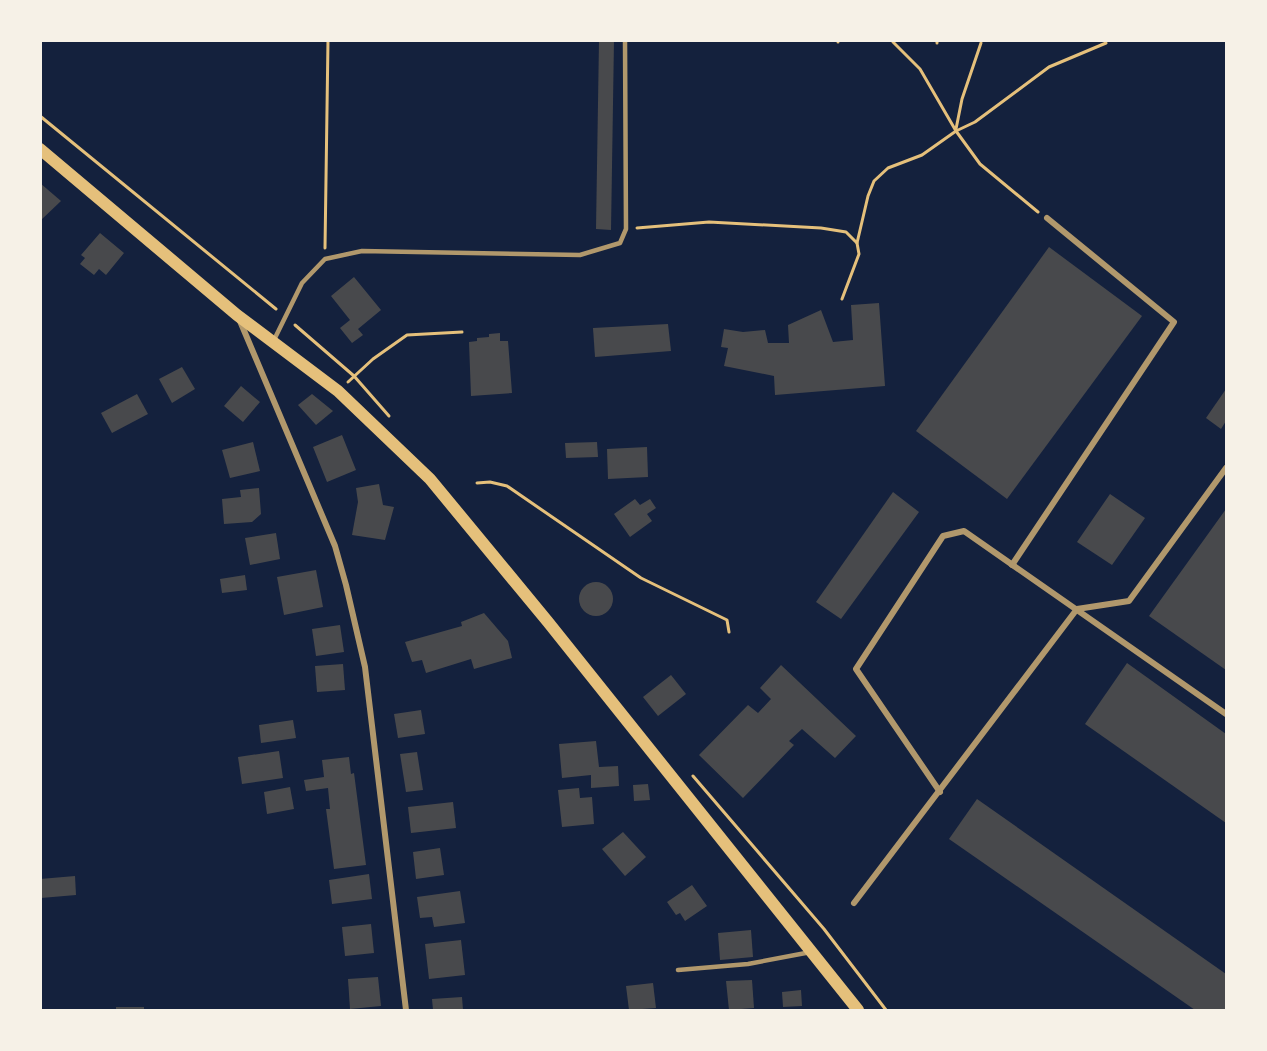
<svg xmlns="http://www.w3.org/2000/svg" width="1267" height="1051" viewBox="0 0 1267 1051" font-family="Cabin,sans-serif">
	<rect width="100%" height="100%" fill="#14213d"/>
	<!-- building -->
	<g fill="#48494c">
		<polygon points="599,40 614,40 611,230 596,229"/>
		<polygon points="40,183 61,201 40,221"/>
		<polygon points="100,233 124,253 106,275 99,269 94,275 80,264 85,258 81,255"/>
		<polygon points="1049,247 1142,316 1007,499 916,431"/>
		<polygon points="354,277 381,310 358,329 363,335 352,343 340,328 350,320 331,296"/>
		<polygon points="879,303 885,386 775,395 774,376 724,366 728,348 721,347 724,329 743,332 765,330 768,343 789,343 788,325 821,310 833,342 853,340 851,305"/>
		<polygon points="668,324 671,351 595,357 593,328"/>
		<polygon points="500,333 500,341 508,341 512,393 471,396 469,342 477,341 477,338 489,337 489,334"/>
		<polygon points="182,367 195,389 172,403 159,379"/>
		<polygon points="241,386 260,402 243,422 224,406"/>
		<polygon points="1226,389 1226,421 1221,429 1206,418"/>
		<polygon points="137,394 148,414 112,433 101,413"/>
		<polygon points="312,394 333,411 316,425 298,405"/>
		<polygon points="342,435 356,470 327,482 313,447"/>
		<polygon points="253,442 260,471 230,478 222,450"/>
		<polygon points="597,442 598,457 566,458 565,443"/>
		<polygon points="647,447 648,477 608,479 607,449"/>
		<polygon points="379,484 383,505 394,507 385,540 352,535 358,502 356,488"/>
		<polygon points="259,488 261,514 252,522 224,524 222,499 241,497 240,490"/>
		<polygon points="893,492 919,512 841,619 816,602"/>
		<polygon points="1110,494 1145,518 1112,565 1077,542"/>
		<polygon points="635,499 640,505 650,499 656,508 647,514 652,521 630,537 614,514"/>
		<polygon points="1226,509 1226,670 1149,616"/>
		<polygon points="276,533 280,559 250,565 245,538"/>
		<polygon points="316,570 323,607 284,615 277,577"/>
		<polygon points="245,575 247,590 222,593 220,579"/>
		<circle cx="596" cy="599" r="17"/>
		<polygon points="484,613 508,641 512,658 474,669 471,659 426,673 422,660 412,662 405,642 462,626 461,622"/>
		<polygon points="340,625 344,652 316,656 312,629"/>
		<polygon points="1127,663 1226,734 1226,823 1085,724"/>
		<polygon points="343,664 345,690 317,692 315,666"/>
		<polygon points="781,665 856,736 835,758 802,729 789,741 794,745 743,798 699,755 748,705 758,713 771,699 760,688"/>
		<polygon points="671,675 686,694 658,716 643,697"/>
		<polygon points="421,710 425,734 398,738 394,714"/>
		<polygon points="293,720 296,738 261,743 259,725"/>
		<polygon points="596,741 599,767 618,766 619,786 591,788 591,775 562,778 559,744"/>
		<polygon points="279,751 283,778 242,784 238,757"/>
		<polygon points="417,752 423,790 406,792 400,754"/>
		<polygon points="349,757 351,774 354,773 366,865 334,869 326,809 330,809 328,788 306,791 304,780 324,777 322,760"/>
		<polygon points="648,784 650,800 634,801 633,785"/>
		<polygon points="290,787 294,809 267,814 264,792"/>
		<polygon points="579,788 580,798 592,797 594,824 562,827 558,790"/>
		<polygon points="977,799 1226,974 1226,1010 1195,1010 949,839"/>
		<polygon points="453,802 456,828 411,833 408,807"/>
		<polygon points="623,832 646,857 625,876 602,849"/>
		<polygon points="440,848 444,875 416,879 413,852"/>
		<polygon points="369,874 372,899 332,904 329,880"/>
		<polygon points="75,876 76,895 41,898 40,879"/>
		<polygon points="692,885 707,906 685,921 680,913 676,915 667,902"/>
		<polygon points="460,891 465,923 434,927 432,917 420,918 417,897"/>
		<polygon points="371,924 374,953 345,956 342,927"/>
		<polygon points="751,930 753,957 720,960 718,933"/>
		<polygon points="461,940 465,975 429,979 425,944"/>
		<polygon points="378,977 381,1006 350,1009 348,979"/>
		<polygon points="752,980 754,1008 729,1010 726,981"/>
		<polygon points="653,983 656,1008 629,1010 626,986"/>
		<polygon points="801,990 802,1006 783,1007 782,992"/>
		<polygon points="462,997 463,1010 433,1010 432,999"/>
		<rect x="116" y="1007" width="28" height="3"/>
	</g>
	<g fill="none" stroke-linecap="round" stroke-linejoin="round">
		<!-- path -->
		<g stroke="#e5c07b" stroke-width="3">
			<polyline points="937,40 937,43"/>
			<polyline points="838,42 838,40"/>
			<polyline points="893,42 920,69 956,131 980,164 1038,212"/>
			<polyline points="40,116 276,309"/>
			<polyline points="956,129 962,99 981,43"/>
			<polyline points="637,228 709,222 821,228 846,232 857,243 859,254 842,299"/>
			<polyline points="857,243 868,196 874,181 888,168 922,155 956,131 975,122 1049,67 1106,43"/>
			<polyline points="325,248 328,40"/>
			<polyline points="295,325 354,376 389,416"/>
			<polyline points="348,382 373,359 407,335 462,332"/>
			<polyline points="477,483 490,482 507,486 641,578 727,620 729,632"/>
			<polyline points="693,776 824,929 886,1010"/>
		</g>
		<!-- service -->
		<g stroke="#b1986c" stroke-width="4.5">
			<polyline points="273,342 302,283 325,259 362,251 580,255 620,243 626,229 625,40"/>
			<polyline points="678,970 748,964 811,952"/>
		</g>
		<!-- minor -->
		<g stroke="#b1986c" stroke-width="6">
			<polyline points="240,321 335,546 346,585 365,667 406,1010"/>
			<polyline points="1012,565 1174,322 1047,218"/>
			<polyline points="940,792 856,669 943,536 964,531 1226,714"/>
			<polyline points="854,903 1077,609 1129,601 1226,468"/>
		</g>
		<!-- secondary -->
		<polyline stroke="#e5c07b" stroke-width="12" points="40,149 237,315 338,391 430,479 548,622 858,1010"/>
	</g>
	<!-- border -->
	<rect width="1267" height="1051" fill="none" stroke="#f6f1e7" stroke-width="84"/>
</svg>
